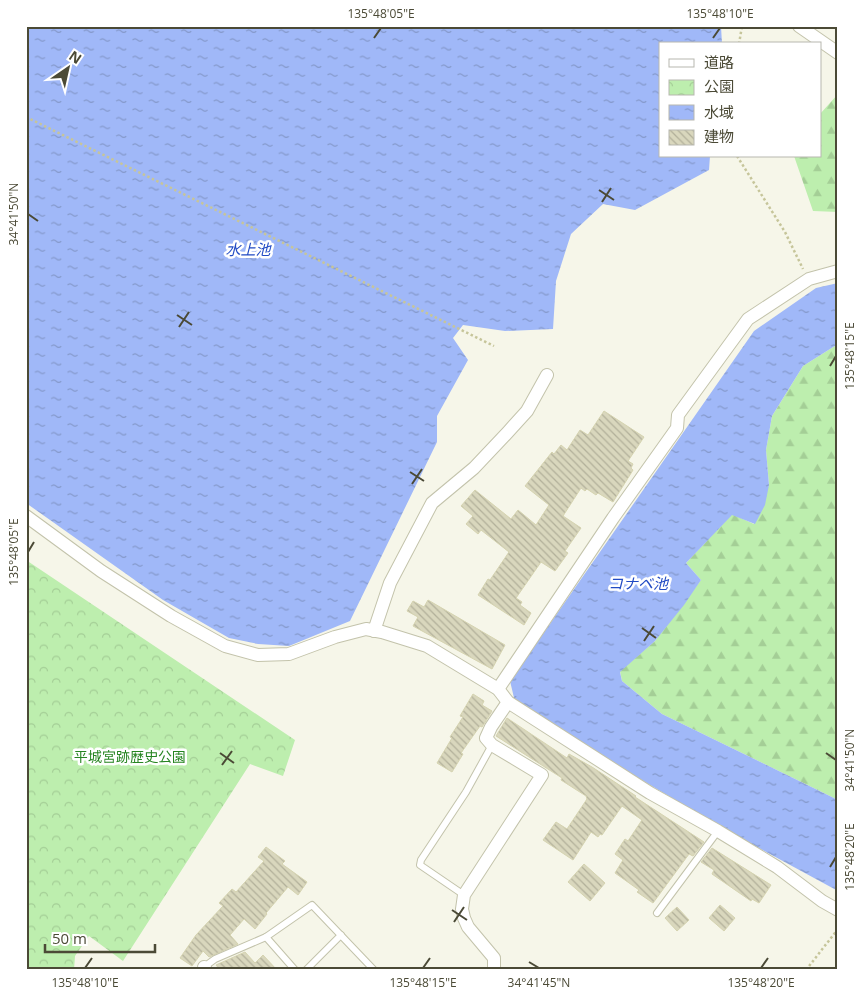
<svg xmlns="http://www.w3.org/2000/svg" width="864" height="996" viewBox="0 0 864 996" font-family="'Open Sans','Noto Sans JP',sans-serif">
	<defs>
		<pattern id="forest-firs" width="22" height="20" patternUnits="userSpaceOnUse" patternTransform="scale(1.25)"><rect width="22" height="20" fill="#bdeeae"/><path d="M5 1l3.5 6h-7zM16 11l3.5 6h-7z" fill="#a4ce96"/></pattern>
		<pattern id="park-crowns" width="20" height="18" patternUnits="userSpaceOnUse" patternTransform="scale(1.25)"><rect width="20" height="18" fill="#bdeeae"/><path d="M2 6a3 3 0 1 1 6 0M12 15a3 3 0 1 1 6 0" fill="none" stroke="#a4ce96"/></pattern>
		<pattern id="water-ripples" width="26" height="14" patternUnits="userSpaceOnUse" patternTransform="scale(1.25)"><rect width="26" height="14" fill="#a0b8f8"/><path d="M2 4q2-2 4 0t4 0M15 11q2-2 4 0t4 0" fill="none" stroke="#8498ca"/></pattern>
		<pattern id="building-back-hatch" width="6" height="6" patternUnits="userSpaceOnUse" patternTransform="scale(1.25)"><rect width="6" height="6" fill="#d9d7bd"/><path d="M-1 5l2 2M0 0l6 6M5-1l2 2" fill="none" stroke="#b2b09a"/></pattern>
	</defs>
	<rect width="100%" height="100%" fill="#f6f6e9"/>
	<!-- forest -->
	<g fill="url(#forest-firs)">
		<polygon points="838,94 838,212 813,211 794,156 820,156 820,114"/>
		<polygon points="838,344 838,800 662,714 622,681 620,671 655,641 701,580 686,563 732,514 754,524 769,485 766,450 772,416 803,366"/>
	</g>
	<!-- park -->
	<polygon fill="url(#park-crowns)" points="26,560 295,740 283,776 250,764 123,961 89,936 75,956 74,970 26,970"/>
	<!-- water -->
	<g fill="url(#water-ripples)">
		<polygon points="26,26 721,26 722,44 660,44 660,156 710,156 709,170 635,210 603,204 571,234 556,281 553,329 505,331 463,325 453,338 468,360 437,416 437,442 350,621 289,646 258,644 229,638 163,600 26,503"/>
		<polygon points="838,283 838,344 803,366 772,416 766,450 769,485 765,505 755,524 732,515 686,563 701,580 684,605 655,641 620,672 622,681 662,714 838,800 838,891 722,828 595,752 515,702 510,681 754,331 816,288"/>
	</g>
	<!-- building -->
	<g fill="url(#building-back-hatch)" stroke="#d5d3b0">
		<polygon points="604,411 644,437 628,461 633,464 631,468 633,470 613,502 598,493 596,495 587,489 585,491 581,488 563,516 581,528 565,551 568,553 555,571 541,562 516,598 522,602 520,605 531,613 524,625 478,595 488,579 490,580 509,552 481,530 478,534 466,524 473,516 461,506 475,490 511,519 518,510 536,525 549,505 525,486 552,452 554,454 561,445 567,450 580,430 588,435"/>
		<polygon points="428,600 505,645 492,669 413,626 418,617 407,611 413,601 424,607"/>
		<polygon points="473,694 484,701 482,705 492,711 482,727 480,726 461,753 463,754 452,772 437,763 452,738 450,737 463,717 460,716"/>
		<polygon points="507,718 567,758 569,754 592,767 636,796 635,797 704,842 693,856 689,854 653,903 637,892 639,890 615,873 623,860 615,854 625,839 628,841 642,820 622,806 602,835 600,834 598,837 591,832 573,860 543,840 556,822 567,829 587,799 586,796 561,780 562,778 496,736"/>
		<polygon points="266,847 285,861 282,864 307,882 298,895 288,887 266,913 267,914 255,929 244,919 230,935 238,944 209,957 203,951 192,966 180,958 196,935 223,906 219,903 232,889 236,892 264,861 258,857"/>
		<polygon points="712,848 771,885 759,903 752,899 751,901 712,874 714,870 701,862"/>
		<polygon points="584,864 605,883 590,901 568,882"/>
		<polygon points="720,905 735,918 724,931 709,918"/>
		<polygon points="677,907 689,920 677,931 665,918"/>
		<polygon points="245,952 255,963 263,955 277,970 220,970 216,965"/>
	</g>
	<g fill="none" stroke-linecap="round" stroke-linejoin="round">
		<defs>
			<g id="lane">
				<polyline points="464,895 420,865 421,860 466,792 492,745"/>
				<polyline points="657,913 718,831"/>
				<polyline points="266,937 295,970"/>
				<polyline points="204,967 215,959 266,937 312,905 374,970"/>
				<polyline points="306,970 341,935"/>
			</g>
			<g id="street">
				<polyline points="799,26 838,53"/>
				<polyline points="26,516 101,571 171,616 225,646 258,655 289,654 335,637 366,629 382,632 427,646 498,689 508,702 650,793 718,831 777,867 822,901 838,910"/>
				<polyline points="374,631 390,583 432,503 474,468 508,432 527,411 547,375"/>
				<polyline points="498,689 613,518 677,428 678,415 748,319 809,279 838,271"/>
				<polyline points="204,967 206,970"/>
				<polyline points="494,970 494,958 468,927 464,918 462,909 464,895 542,775 492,745 486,738 491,727 508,702"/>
			</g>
		</defs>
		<!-- lane casing -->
		<use href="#lane" stroke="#c3c3ab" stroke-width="8"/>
		<!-- street casing -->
		<use href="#street" stroke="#c3c3ab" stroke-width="14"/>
		<!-- path -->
		<g stroke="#c6c59a" stroke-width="2.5" stroke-dasharray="2.5 2.5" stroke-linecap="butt">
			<polyline points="739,44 742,26"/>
			<polyline points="26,117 494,346"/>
			<polyline points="737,156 785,232 803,269"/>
			<polyline points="806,970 838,929"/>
		</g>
		<!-- lane -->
		<use href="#lane" stroke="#fff" stroke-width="6"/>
		<!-- street -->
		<use href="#street" stroke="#fff" stroke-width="12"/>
	</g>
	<!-- ticks -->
	<path fill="none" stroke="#4b4a36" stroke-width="2" d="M374,38l7,-10M713,38l7,-10M599,190l15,10M602,202l9,-14M28,214l10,7M177,315l15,10M179,327l10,-15M830,366l6,-10M410,472l14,9M412,484l10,-15M28,552l6,-10M642,628l14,10M644,641l10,-15M220,753l14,10M826,753l10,7M222,765l10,-14M830,867l6,-10M452,910l15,10M454,922l10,-15M529,962l10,6M85,968l7,-10M423,968l7,-10M761,968l7,-10"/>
	<g text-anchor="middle" stroke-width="5" stroke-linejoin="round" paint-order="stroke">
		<!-- park labels -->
		<g font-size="14" fill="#278522" stroke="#fff">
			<text x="130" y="762">平城宮跡歴史公園</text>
		</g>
		<!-- water labels -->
		<g font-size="15" font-style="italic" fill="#224bc4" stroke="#fff">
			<text x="248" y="255">水上池</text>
			<text x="638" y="589">コナベ池</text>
		</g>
	</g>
	<!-- border -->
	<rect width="864" height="996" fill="none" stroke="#ffffff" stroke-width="55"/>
	<!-- legend -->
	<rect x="659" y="42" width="162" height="115" fill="#ffffff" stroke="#b7b7af"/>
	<rect x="669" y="59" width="25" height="8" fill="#ffffff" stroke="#b7b7af"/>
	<text x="704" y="68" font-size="15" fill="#4b4a36">道路</text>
	<rect x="669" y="80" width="25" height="15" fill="url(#park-crowns)" stroke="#b7b7af"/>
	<text x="704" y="92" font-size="15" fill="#4b4a36">公園</text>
	<rect x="669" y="105" width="25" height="15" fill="url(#water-ripples)" stroke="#b7b7af"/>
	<text x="704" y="118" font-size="15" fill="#4b4a36">水域</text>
	<rect x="669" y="130" width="25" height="15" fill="url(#building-back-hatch)" stroke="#b7b7af"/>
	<text x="704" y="142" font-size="15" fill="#4b4a36">建物</text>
	<!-- north arrow -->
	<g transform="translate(68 68) rotate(34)" stroke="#ffffff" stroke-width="4" paint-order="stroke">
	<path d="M0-4L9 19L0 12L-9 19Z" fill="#4b4a36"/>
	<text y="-8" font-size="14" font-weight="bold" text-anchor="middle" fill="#4b4a36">N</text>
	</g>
	<!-- scale -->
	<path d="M45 944v8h110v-8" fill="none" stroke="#4b4a36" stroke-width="2.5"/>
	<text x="52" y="944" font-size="15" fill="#4b4a36" stroke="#ffffff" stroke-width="4" paint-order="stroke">50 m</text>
	<rect x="28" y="28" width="808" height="940" fill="none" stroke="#4b4a36" stroke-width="2"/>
	<g font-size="12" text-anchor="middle" fill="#4b4a36">
		<text x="381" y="18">135°48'05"E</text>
		<text x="720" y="18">135°48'10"E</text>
		<text transform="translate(14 214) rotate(-90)" y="4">34°41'50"N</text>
		<text transform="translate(850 356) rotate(-90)" y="4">135°48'15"E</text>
		<text transform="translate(14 552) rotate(-90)" y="4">135°48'05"E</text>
		<text transform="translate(850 760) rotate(-90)" y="4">34°41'50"N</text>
		<text transform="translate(850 857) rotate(-90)" y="4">135°48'20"E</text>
		<text x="85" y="987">135°48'10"E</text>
		<text x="423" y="987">135°48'15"E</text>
		<text x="539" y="987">34°41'45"N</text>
		<text x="761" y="987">135°48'20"E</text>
	</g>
</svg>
